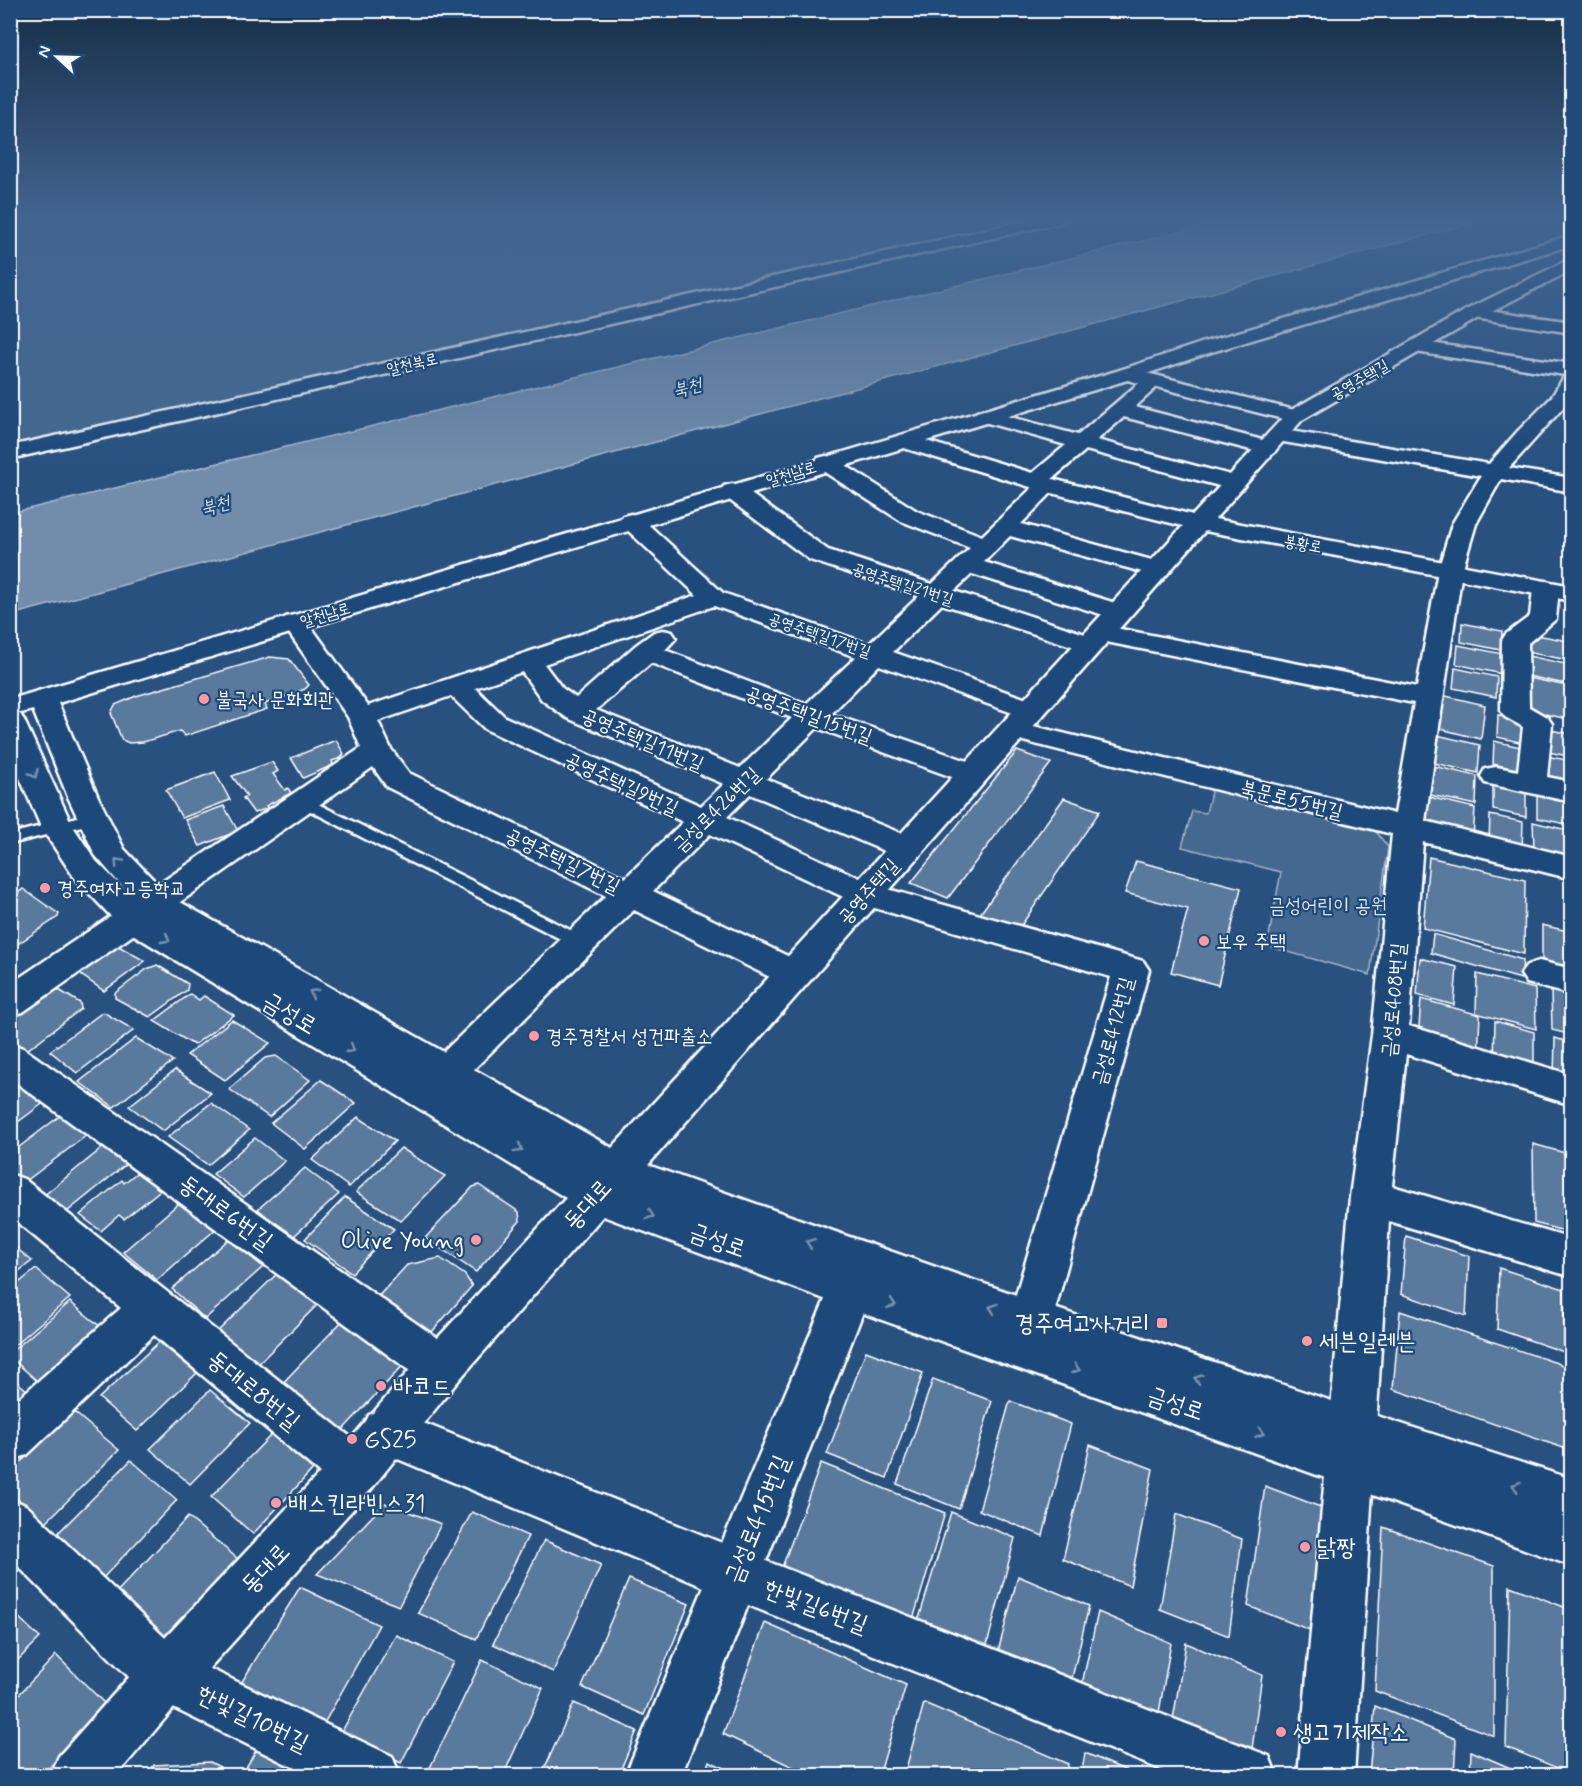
<svg xmlns="http://www.w3.org/2000/svg" width="1582" height="1786" viewBox="0 0 1582 1786" font-family="Mynerve,'Poor Story',sans-serif">
	<rect width="100%" height="100%" fill="#28517f"/>
	<filter id="ink" filterUnits="userSpaceOnUse"><feTurbulence type="fractalNoise" baseFrequency=".0167" numOctaves="2"/><feDisplacementMap in="SourceGraphic" scale="12" xChannelSelector="R" yChannelSelector="G"/><feConvolveMatrix kernelMatrix="1 2 1 2 8 2 1 2 1" color-interpolation-filters="sRGB"/></filter>
	<g filter="url(#ink)">
		<!-- green -->
		<g fill="#446890" stroke="#a2b4c8" stroke-width="1.5">
			<polygon points="11,218 1031,218 11,448"/>
			<polygon points="1212,788 1374,829 1388,847 1370,975 1267,946 1281,872 1182,847 1192,811 1206,813"/>
		</g>
		<!-- water -->
		<polygon fill="#718dab" stroke="#aabbcd" stroke-width="1.5" points="1237,218 1491,218 11,615 11,513"/>
		<!-- building -->
		<g fill="#5a7a9d" stroke="#fff" stroke-width="1.5">
			<polygon points="1462,623 1502,631 1501,650 1461,642"/>
			<polygon points="1527,633 1568,641 1568,660 1526,652"/>
			<polygon points="1458,645 1503,654 1502,674 1456,664"/>
			<polygon points="1524,655 1570,665 1570,685 1523,675"/>
			<polygon points="270,657 289,659 309,685 305,689 265,704 267,709 185,736 180,731 143,742 129,743 122,740 111,713 115,705 136,696"/>
			<polygon points="1455,668 1497,677 1496,697 1453,688"/>
			<polygon points="1529,678 1572,687 1572,720 1527,710"/>
			<polygon points="1437,694 1485,705 1481,739 1432,727"/>
			<polygon points="1498,715 1528,721 1528,744 1497,737"/>
			<polygon points="1544,729 1572,734 1572,757 1544,751"/>
			<polygon points="1437,735 1480,745 1478,773 1434,763"/>
			<polygon points="336,740 344,754 341,758 332,761 333,765 303,778 291,758"/>
			<polygon points="1494,741 1525,748 1525,771 1493,764"/>
			<polygon points="1017,751 1051,763 948,898 911,883"/>
			<polygon points="1541,755 1572,761 1572,785 1541,779"/>
			<polygon points="272,762 278,771 273,774 285,790 288,788 291,793 266,806 268,808 254,813 243,798 247,796 232,776"/>
			<polygon points="1433,766 1477,776 1476,805 1430,795"/>
			<polygon points="215,772 230,800 182,818 166,790"/>
			<polygon points="1493,785 1526,792 1526,817 1493,810"/>
			<polygon points="1537,792 1570,800 1571,825 1537,818"/>
			<polygon points="1429,797 1475,808 1473,839 1426,828"/>
			<polygon points="1064,798 1100,811 1018,930 980,914"/>
			<polygon points="224,806 238,831 200,846 185,820"/>
			<polygon points="1490,815 1523,822 1522,849 1489,841"/>
			<polygon points="1533,822 1567,830 1568,857 1534,849"/>
			<polygon points="1429,857 1525,880 1524,954 1423,928"/>
			<polygon points="1136,861 1241,888 1218,985 1171,972 1188,909 1125,893"/>
			<polygon points="23,889 59,914 58,917 10,949 10,892 15,895"/>
			<polygon points="1566,889 1572,891 1572,924 1567,923"/>
			<polygon points="1542,925 1572,932 1572,968 1542,961"/>
			<polygon points="1433,934 1523,960 1521,979 1431,953"/>
			<polygon points="115,944 145,961 104,991 71,968"/>
			<polygon points="1420,958 1457,967 1454,1005 1417,995"/>
			<polygon points="157,965 188,984 187,990 150,1017 115,998 115,993 147,969"/>
			<polygon points="1477,974 1535,989 1536,1029 1476,1013"/>
			<polygon points="54,987 80,1003 81,1009 19,1056 10,1049 10,1018"/>
			<polygon points="1551,990 1572,995 1572,1035 1552,1030"/>
			<polygon points="190,994 199,1000 204,996 234,1015 194,1045 154,1021"/>
			<polygon points="1421,999 1480,1015 1478,1056 1418,1040"/>
			<polygon points="103,1012 134,1030 77,1073 50,1051"/>
			<polygon points="232,1020 270,1043 225,1080 187,1055"/>
			<polygon points="1495,1021 1534,1032 1534,1074 1494,1062"/>
			<polygon points="136,1038 173,1061 114,1107 79,1082"/>
			<polygon points="1555,1038 1572,1043 1572,1082 1554,1077"/>
			<polygon points="276,1056 310,1080 269,1117 229,1089 265,1058"/>
			<polygon points="175,1070 211,1093 163,1131 129,1106"/>
			<polygon points="25,1078 50,1098 10,1128 10,1089"/>
			<polygon points="321,1080 356,1103 305,1149 271,1123"/>
			<polygon points="211,1103 249,1130 208,1165 168,1137"/>
			<polygon points="65,1112 87,1135 22,1184 10,1174 10,1154"/>
			<polygon points="358,1117 395,1141 349,1187 312,1160"/>
			<polygon points="255,1138 285,1161 244,1197 213,1174"/>
			<polygon points="111,1141 135,1157 63,1215 42,1197"/>
			<polygon points="1533,1144 1572,1155 1572,1233 1534,1223"/>
			<polygon points="401,1148 445,1176 401,1221 356,1192"/>
			<polygon points="305,1168 339,1194 292,1238 258,1209"/>
			<polygon points="139,1171 163,1188 124,1219 119,1215 101,1231 80,1215 122,1180 124,1183"/>
			<polygon points="479,1185 519,1212 520,1221 476,1272 425,1238 473,1187"/>
			<polygon points="187,1196 223,1223 157,1280 123,1252"/>
			<polygon points="345,1197 394,1229 352,1273 305,1239"/>
			<polygon points="1406,1236 1469,1256 1466,1316 1401,1294"/>
			<polygon points="229,1239 263,1267 205,1319 172,1289"/>
			<polygon points="10,1243 32,1261 10,1278"/>
			<polygon points="440,1258 465,1275 472,1286 431,1333 424,1335 375,1300 407,1265"/>
			<polygon points="285,1266 326,1296 255,1367 214,1335"/>
			<polygon points="1499,1268 1564,1289 1564,1352 1497,1329"/>
			<polygon points="36,1269 70,1298 10,1349 10,1290"/>
			<polygon points="70,1302 106,1331 44,1387 10,1357 10,1353"/>
			<polygon points="1400,1311 1572,1368 1572,1451 1393,1389"/>
			<polygon points="347,1316 408,1360 335,1438 274,1392"/>
			<polygon points="159,1342 197,1373 137,1431 99,1398"/>
			<polygon points="866,1351 923,1373 887,1478 827,1454"/>
			<polygon points="10,1376 35,1397 10,1419"/>
			<polygon points="933,1379 992,1401 959,1509 897,1484"/>
			<polygon points="210,1390 250,1423 190,1484 150,1449"/>
			<polygon points="1010,1401 1071,1424 1043,1536 979,1510"/>
			<polygon points="74,1412 119,1450 42,1526 10,1496 10,1472"/>
			<polygon points="271,1435 313,1469 253,1534 211,1497"/>
			<polygon points="1090,1445 1153,1469 1130,1586 1063,1559"/>
			<polygon points="131,1460 177,1500 101,1580 55,1536"/>
			<polygon points="821,1463 945,1513 909,1633 778,1578"/>
			<polygon points="1265,1486 1331,1511 1320,1634 1248,1606"/>
			<polygon points="385,1503 441,1524 399,1606 317,1574"/>
			<polygon points="472,1512 528,1536 476,1639 418,1613"/>
			<polygon points="951,1512 1015,1538 982,1664 914,1635"/>
			<polygon points="1176,1514 1242,1539 1229,1636 1160,1609"/>
			<polygon points="188,1517 238,1559 161,1644 112,1597"/>
			<polygon points="1383,1527 1494,1566 1494,1736 1375,1691"/>
			<polygon points="544,1540 601,1565 553,1672 493,1644"/>
			<polygon points="1018,1576 1089,1606 1068,1695 995,1663"/>
			<polygon points="629,1579 689,1604 644,1715 582,1687"/>
			<polygon points="1510,1586 1572,1610 1572,1774 1506,1747"/>
			<polygon points="300,1587 379,1625 318,1734 235,1693"/>
			<polygon points="10,1609 40,1638 10,1668"/>
			<polygon points="1098,1612 1171,1643 1155,1736 1078,1702"/>
			<polygon points="765,1623 906,1685 879,1776 812,1776 723,1734"/>
			<polygon points="396,1635 453,1662 401,1763 341,1733"/>
			<polygon points="1186,1643 1262,1675 1249,1771 1170,1737"/>
			<polygon points="56,1655 105,1704 42,1776 10,1776 10,1704"/>
			<polygon points="482,1660 543,1688 503,1776 426,1776"/>
			<polygon points="574,1703 637,1731 618,1776 541,1776"/>
			<polygon points="924,1703 1068,1764 1065,1776 904,1776"/>
			<polygon points="1375,1706 1456,1739 1454,1776 1369,1776"/>
			<polygon points="258,1747 311,1776 241,1776"/>
			<polygon points="1471,1751 1529,1776 1470,1776"/>
			<polygon points="1085,1753 1139,1776 1081,1776"/>
			<polygon points="709,1761 742,1776 704,1776"/>
			<polygon points="210,1762 220,1767 214,1776 147,1776 154,1765"/>
		</g>
		<g fill="none" stroke-linecap="round" stroke-linejoin="round">
			<defs>
				<g id="lane">
					<polygon points="304,797 586,938 589,942 586,946 580,948 574,946 299,805 296,802"/>
					<polygon points="93,813 101,818 98,822 10,844 10,834"/>
				</g>
				<g id="street">
					<polygon points="1474,308 1572,322 1572,333 1468,317 1465,313 1468,309"/>
					<path d="M1416,341l156,23v33l-3,4 -60,67 63,10v14l-71,-13 -25,45 -14,47 -37,250 147,36v22l-149,-37 -14,184 163,49v30l-166,-51 -14,132 180,53v38l-183,-56 -35,555h-56l52,-579 22,-162 20,-201 -389,-98 -4,-6 4,-6 10,-3 382,93 19,-111 -313,-62 2,3 -4,6 -9,2 -148,-48 -49,48 148,52 4,6 -4,6 -10,2 -10,-2 -142,-51 -48,49 154,53 4,7 -4,7 -11,2 -11,-2 -146,-53 -51,51 152,61 5,8 -5,8 -11,3 -11,-3 -146,-62 -23,23 150,69 266,75 6,9 -97,351 -6,15 -16,6 -16,-6 -6,-15 103,-344 -257,-75 -144,-68 -57,57 153,74 6,9 -6,9 -12,4 -12,-4 -148,-73 -174,173 -13,4 -13,-4 -6,-11 6,-11 172,-165 -219,-109 -14,-20 -350,245 -13,3v-31l351,-236 -13,-31 -66,-94 4,-6 9,-2 9,2 64,89 329,-111 -74,-69 -4,-5 4,-5 8,-2 8,2 84,77 146,51 50,-48 -109,-36 -86,-64 -3,-5 3,-5 8,-2 8,2 88,64 104,34 38,-36 -69,-27 -83,-53 -3,-5 3,-5 8,-2 8,2 83,53 65,25 51,-49 -7,-6 3,-5 37,-31 -89,-25 -3,-4 3,-4 7,-2 94,25 61,-52 -19,-5 -3,-4 3,-4 7,-2 175,44 3,4 -3,4 -7,2 -138,-35 -22,20 139,36 3,5 -3,5 -8,1 -142,-37 -27,23 145,38 3,5 -3,5 -8,2 -148,-40 -34,29 7,6 -38,39 145,40 3,5 -3,5 -9,2 -147,-40 -26,26 144,45 4,5 -4,5 -9,3 -9,-3 -138,-43 -18,17 134,44 3,-8 9,-2 317,62 21,-116 14,-47 29,-48 -203,-35 -7,-2 -4,-4 4,-4 7,-2 211,35 29,-33 33,-33 14,-23 -156,-24 -2,-4 2,-4zM714,606l142,51 -50,47 -141,-54 11,-12 -4,-6 -9,-2 -9,2 -18,13 -60,53 -14,-10 -18,-24zM651,663l141,55 -52,50 -144,-58zM522,672l20,28 25,18 157,66 -23,22 -196,-89 -30,-29zM451,696l34,33 198,93 -58,56 -216,-105 -18,-24 -13,-28z"/>
					<polygon points="1546,581 1555,584 1559,589 1556,619 1528,643 1529,707 1548,718 1552,724 1547,777 1572,782 1572,802 1485,783 1481,776 1485,769 1496,767 1518,771 1523,727 1505,717 1501,711 1502,640 1506,634 1530,616 1533,589 1537,584"/>
					<polygon points="1539,961 1572,969 1572,995 1527,983 1521,974 1527,965"/>
					<polygon points="10,1044 23,1048 457,1352 464,1367 457,1382 441,1389 425,1382 10,1078"/>
					<polygon points="10,1174 24,1179 372,1454 379,1471 372,1488 355,1495 338,1488 154,1335 27,1455 10,1461 10,1406 121,1308 10,1216"/>
					<polygon points="860,1247 875,1252 881,1266 766,1561 1269,1756 1277,1776 1177,1776 748,1605 681,1776 625,1776 704,1587 369,1447 362,1431 369,1415 386,1408 722,1543 845,1252"/>
					<polygon points="10,1498 27,1506 185,1657 392,1756 400,1776 311,1776 147,1695 10,1558"/>
				</g>
				<g id="secondary">
					<polygon points="1039,218 1067,218 1059,223 10,459 10,446"/>
					<path d="M1572,235v10l-357,106 -81,27 -208,63 130,39 137,35 95,-103 180,-103 104,-51v12l-92,47 -178,103 -87,99 357,67v15l-367,-70 -557,634c306,111 614,215 924,314v87l-721,-257 -248,-93 -146,166 -85,106 -187,207 -69,81h-65l8,-20 88,-99 191,-203 87,-102 141,-154 -445,-271 -47,-50 -33,-50 -31,-72v-43l10,2 4,6 48,105 24,36 30,30 -31,-36 -27,-58 -35,-87 -12,3 -10,-2v-12l1109,-329 81,-27zM904,448l136,42 143,36 -571,622 -444,-253 -44,-46 -26,-52 -40,-94z"/>
				</g>
			</defs>
			<!-- lane casing -->
			<use href="#lane" stroke="#fff" stroke-width="5"/>
			<!-- street casing -->
			<use href="#street" stroke="#fff" stroke-width="5"/>
			<!-- secondary casing -->
			<use href="#secondary" stroke="#fff" stroke-width="5"/>
			<!-- lane -->
			<use href="#lane" fill="#1f4a7a" fill-rule="evenodd"/>
			<!-- street -->
			<use href="#street" fill="#1f4a7a" fill-rule="evenodd"/>
			<!-- secondary -->
			<use href="#secondary" fill="#1f4a7a" fill-rule="evenodd"/>
		</g>
		<!-- one-way arrows -->
		<defs><path id="oneway-chevron" d="M-2-3.5L2.5 0L-2 3.5" fill="none" stroke-width="1.6" stroke-linecap="round" stroke-linejoin="round" transform="scale(1.5)"/></defs>
		<g stroke="#7992af">
			<use href="#oneway-chevron" transform="translate(34 774) rotate(66)"/>
			<use href="#oneway-chevron" transform="translate(118 862) rotate(-132)"/>
			<use href="#oneway-chevron" transform="translate(166 939) rotate(31)"/>
			<use href="#oneway-chevron" transform="translate(313 993) rotate(-150)"/>
			<use href="#oneway-chevron" transform="translate(351 1049) rotate(31)"/>
			<use href="#oneway-chevron" transform="translate(519 1149) rotate(31)"/>
			<use href="#oneway-chevron" transform="translate(650 1215) rotate(20)"/>
			<use href="#oneway-chevron" transform="translate(810 1243) rotate(-160)"/>
			<use href="#oneway-chevron" transform="translate(892 1304) rotate(19)"/>
			<use href="#oneway-chevron" transform="translate(993 1308) rotate(-161)"/>
			<use href="#oneway-chevron" transform="translate(1076 1369) rotate(19)"/>
			<use href="#oneway-chevron" transform="translate(1198 1379) rotate(-161)"/>
			<use href="#oneway-chevron" transform="translate(1260 1433) rotate(19)"/>
			<use href="#oneway-chevron" transform="translate(1516 1486) rotate(-162)"/>
		</g>
	</g>
	<!-- sky -->
	<linearGradient id="sky" x2="0" y2="1"><stop stop-color="#162d46"/><stop offset="0.47" stop-color="#426590"/><stop offset="1" stop-color="#426590" stop-opacity="0"/></linearGradient>
	<rect width="1582" height="468" fill="url(#sky)"/>
	<!-- markers -->
	<g fill="#ff9aa2" stroke="#1f4a7a" stroke-width="2">
		<circle cx="204" cy="699" r="6"/>
		<circle cx="45" cy="888" r="6"/>
		<circle cx="1204" cy="941" r="6"/>
		<circle cx="534" cy="1036" r="6"/>
		<circle cx="476" cy="1240" r="6"/>
		<rect x="1156" y="1317" width="12" height="12" rx="3"/>
		<circle cx="1307" cy="1341" r="6"/>
		<circle cx="381" cy="1386" r="6"/>
		<circle cx="352" cy="1439" r="6"/>
		<circle cx="276" cy="1503" r="6"/>
		<circle cx="1305" cy="1547" r="6"/>
		<circle cx="1281" cy="1732" r="6"/>
	</g>
	<g text-anchor="middle" stroke-width="4.5" stroke-linejoin="round" paint-order="stroke">
		<!-- far-street labels -->
		<g font-size="16" fill="#fff" stroke="#1f4a7a">
			<text transform="translate(412 363) rotate(-13)" y="6">알천북로</text>
			<text transform="translate(1359 379) rotate(-30)" y="6">공영주택길</text>
			<text transform="translate(791 473) rotate(-17)" y="6">알천남로</text>
			<text transform="translate(1303 543) rotate(11)" y="6">봉황로</text>
			<text transform="translate(903 583) rotate(18)" y="6">공영주택길21번길</text>
			<text transform="translate(325 614) rotate(-17)" y="6">알천남로</text>
			<text transform="translate(820 634) rotate(19)" y="6">공영주택길17번길</text>
		</g>
		<!-- far-water labels -->
		<g font-size="18" font-style="italic" fill="#d4dde6" stroke="#1f4a7a">
			<text transform="translate(687 387) rotate(-14)" y="6">북천</text>
			<text transform="translate(215 505) rotate(-14)" y="6">북천</text>
		</g>
		<!-- poi labels -->
		<g font-size="20" fill="#fff" stroke="#1f4a7a" text-anchor="start">
			<text x="216" y="706">불국사 문화회관</text>
			<text x="57" y="895">경주여자고등학교</text>
			<text x="1216" y="948">보우 주택</text>
			<text x="546" y="1043">경주경찰서 성건파출소</text>
		</g>
		<!-- street labels -->
		<g font-size="20" fill="#fff" stroke="#1f4a7a">
			<text transform="translate(809 714) rotate(20)" y="7">공영주택길15번길</text>
			<text transform="translate(643 739) rotate(23)" y="7">공영주택길11번길</text>
			<text transform="translate(622 783) rotate(25)" y="7">공영주택길9번길</text>
			<text transform="translate(1292 799) rotate(14)" y="7">북문로55번길</text>
			<text transform="translate(716 809) rotate(-44)" y="7">금성로426번길</text>
			<text transform="translate(563 860) rotate(26)" y="7">공영주택길7번길</text>
			<text transform="translate(868 891) rotate(-48)" y="7">공영주택길</text>
			<text transform="translate(1393 1000) rotate(-85)" y="7">금성로408번길</text>
			<text transform="translate(1112 1031) rotate(-75)" y="7">금성로412번길</text>
		</g>
		<!-- park labels -->
		<g font-size="20" fill="#dae1e9" stroke="#1f4a7a">
			<text x="1328" y="912">금성어린이 공원</text>
		</g>
		<!-- near-street labels -->
		<g font-size="24" fill="#fff" stroke="#1f4a7a">
			<text transform="translate(290 1013) rotate(31)" y="8">금성로</text>
			<text transform="translate(587 1204) rotate(-48)" y="8">동대로</text>
			<text transform="translate(226 1212) rotate(36)" y="8">동대로6번길</text>
			<text transform="translate(718 1240) rotate(20)" y="8">금성로</text>
			<text transform="translate(254 1390) rotate(39)" y="8">동대로8번길</text>
			<text transform="translate(1176 1403) rotate(19)" y="8">금성로</text>
			<text transform="translate(757 1519) rotate(-68)" y="8">금성로415번길</text>
			<text transform="translate(265 1568) rotate(-47)" y="8">동대로</text>
			<text transform="translate(816 1606) rotate(21)" y="8">한빛길6번길</text>
			<text transform="translate(253 1718) rotate(26)" y="8">한빛길10번길</text>
		</g>
		<!-- near-poi labels -->
		<g font-size="24" fill="#fff" stroke="#1f4a7a" text-anchor="start">
			<text x="464" y="1248" text-anchor="end">Olive Young</text>
			<text x="1150" y="1331" text-anchor="end">경주여고사거리</text>
			<text x="1319" y="1349">세븐일레븐</text>
			<text x="393" y="1394">바코드</text>
			<text x="364" y="1447">GS25</text>
			<text x="288" y="1511">배스킨라빈스31</text>
			<text x="1317" y="1555">닭짱</text>
			<text x="1293" y="1740">생고기제작소</text>
		</g>
	</g>
	<!-- margin -->
	<rect width="1582" height="1786" fill="none" stroke="#1f4a7a" stroke-width="36"/>
	<rect x="18" y="18" width="1546" height="1750" fill="none" stroke="#fff" stroke-width="2" filter="url(#ink)"/>
	<!-- north arrow -->
	<g transform="translate(57 57) rotate(292)" stroke="#1f4a7a" stroke-width="4.5" paint-order="stroke">
	<path d="M0-4.5L10 22L0 15L-10 22Z" fill="#ffffff"/>
	<text y="-9" font-size="16" font-weight="bold" text-anchor="middle" fill="#ffffff">N</text>
	</g>
</svg>
